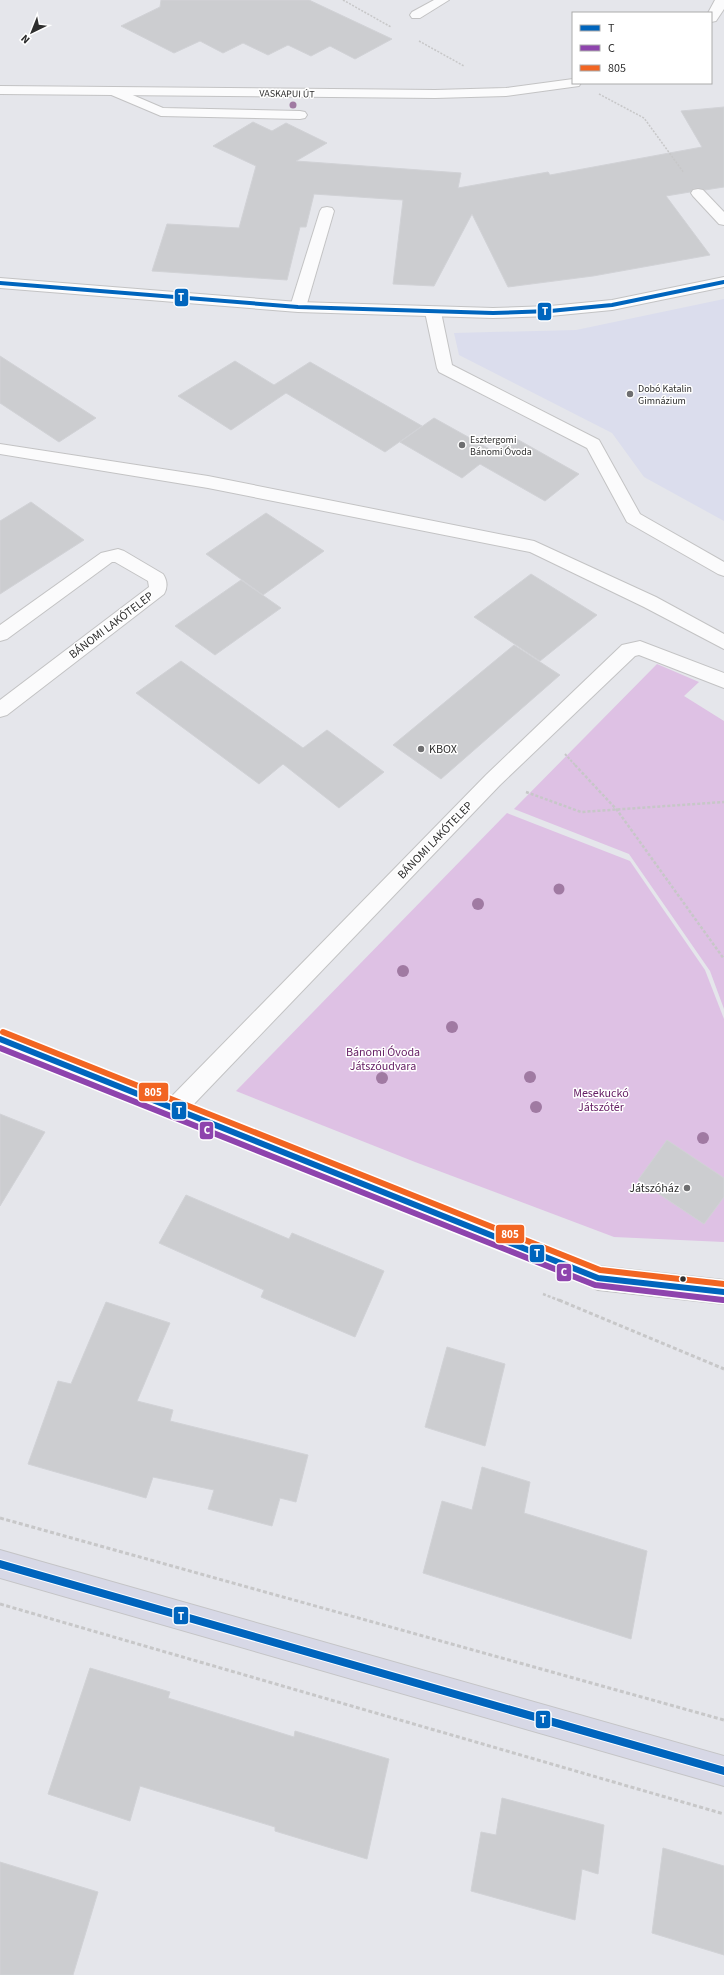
<svg xmlns="http://www.w3.org/2000/svg" width="724" height="1975" viewBox="0 0 724 1975" font-family="'Source Sans 3',sans-serif">
	<rect width="100%" height="100%" fill="#e5e6eb"/>
	<!-- education -->
	<polygon fill="#dbdded" points="724,299 724,521 644,477 612,433 459,355 454,333 576,330"/>
	<!-- green -->
	<g fill="#dec1e4">
		<polygon points="657,664 699,682 684,696 724,721 724,1009 710,971 629,854 514,809"/>
		<polygon points="507,813 630,861 705,970 724,1019 724,1242 614,1237 415,1162 236,1091"/>
	</g>
	<!-- building -->
	<g fill="#cccdd0" stroke="#d1d2d6">
		<polygon points="161,0 309,0 392,39 355,59 330,46 311,56 288,45 268,55 243,43 223,53 200,41 174,53 121,26 160,7"/>
		<polygon points="724,107 724,187 705,190 698,188 693,189 690,192 666,196 710,255 593,276 508,287 472,214 434,286 393,284 403,200 314,194 306,227 300,227 287,280 152,271 167,224 239,228 256,166 213,146 253,122 272,131 286,123 327,143 296,161 461,173 458,188 548,172 550,175 702,147 681,111"/>
		<polygon points="0,356 96,418 59,442 0,403"/>
		<polygon points="235,361 274,385 310,362 422,426 385,452 286,393 231,430 178,396"/>
		<polygon points="434,418 495,452 515,438 579,474 545,501 480,464 462,478 400,442"/>
		<polygon points="31,502 84,540 0,594 0,521"/>
		<polygon points="266,513 324,551 263,595 206,554"/>
		<polygon points="531,574 597,615 540,661 474,617"/>
		<polygon points="241,580 281,608 215,655 175,626"/>
		<polygon points="514,645 560,675 441,779 393,745"/>
		<polygon points="181,661 303,748 327,730 384,772 339,808 283,764 259,784 136,693"/>
		<polygon points="0,1114 45,1132 0,1206"/>
		<polygon points="667,1140 724,1178 724,1197 704,1224 638,1180"/>
		<polygon points="186,1195 289,1239 292,1233 384,1271 355,1337 261,1297 264,1290 159,1243"/>
		<polygon points="106,1302 170,1323 137,1401 173,1410 170,1421 308,1455 296,1502 280,1498 272,1526 208,1509 214,1490 153,1477 146,1498 28,1464 58,1381 71,1384"/>
		<polygon points="447,1347 505,1364 485,1446 425,1427"/>
		<polygon points="482,1467 530,1482 524,1513 647,1551 631,1639 423,1573 442,1501 472,1510"/>
		<polygon points="90,1668 170,1692 168,1698 294,1737 295,1731 389,1759 367,1859 275,1831 275,1827 140,1786 130,1821 48,1794"/>
		<polygon points="502,1798 604,1825 598,1874 582,1869 575,1920 471,1891 481,1832 496,1835"/>
		<polygon points="663,1848 724,1866 724,1955 652,1933"/>
		<polygon points="0,1862 98,1892 73,1975 0,1975"/>
	</g>
	<g fill="none" stroke-linecap="round" stroke-linejoin="round">
		<defs>
			<g id="service">
				<polygon points="114,87 163,108 300,111 305,112 307,115 305,118 300,119 161,116 109,94 107,91 109,88"/>
				<polygon points="327,207 332,208 334,211 306,307 303,310 293,310 290,307 320,211 322,208"/>
				<path d="M118,549l6,2 39,23c4,6 5,13 1,20l-157,121 -7,2v-17l149,-113 -1,-6 -33,-19h-3l-105,77 -7,2v-16l101,-72z"/>
			</g>
			<polygon id="pedestrian" points="0,444 208,476 534,541 656,597 724,634 724,649 644,607 530,552 208,488 0,454"/>
			<g id="minor">
				<polygon points="434,0 449,0 420,18 412,18 410,15 412,12"/>
				<polygon points="715,0 724,0 724,9 716,21 711,22 711,13 708,13"/>
				<polygon points="573,79 573,83 581,83 579,86 506,96 435,98 0,94 0,86 435,90 506,88"/>
				<polygon points="698,189 703,190 724,212 724,225 719,224 693,196 691,193 693,190"/>
				<polygon points="433,307 438,309 441,312 452,365 599,440 640,514 724,562 724,576 718,574 627,522 587,448 439,372 437,368 425,312 428,309"/>
				<polygon points="640,641 724,673 724,688 639,655 635,656 500,785 193,1105 598,1266 724,1280 724,1304 598,1290 0,1049 0,1029 171,1097 486,775 622,645"/>
			</g>
			<polygon id="secondary" points="724,277 724,287 612,310 550,316 493,318 298,312 0,288 0,278 298,302 493,308 550,306 612,300"/>
			<polygon id="primary" points="0,1550 724,1756 724,1786 0,1578"/>
		</defs>
		<!-- service casing -->
		<use href="#service" stroke="#c3c3c4" stroke-width="2"/>
		<!-- pedestrian casing -->
		<use href="#pedestrian" stroke="#c3c3c4" stroke-width="2"/>
		<!-- minor casing -->
		<use href="#minor" stroke="#c3c3c4" stroke-width="2"/>
		<!-- secondary casing -->
		<use href="#secondary" stroke="#c3c3c4" stroke-width="2"/>
		<!-- primary casing -->
		<use href="#primary" stroke="#c4c4c6" stroke-width="2"/>
		<!-- path-far3 -->
		<g stroke="#c7c7c8" stroke-width="1.5" stroke-dasharray="2 1.5" stroke-linecap="butt">
			<polyline points="343,0 391,27"/>
			<polyline points="419,41 464,66"/>
			<polyline points="599,94 644,118 684,173"/>
		</g>
		<!-- path-far2 -->
		<polyline stroke="#c7c7c8" stroke-width="2" stroke-dasharray="2.5 1.5" stroke-linecap="butt" points="565,754 576,766"/>
		<!-- path-far1 -->
		<g stroke="#c7c7c8" stroke-width="2.5" stroke-dasharray="3 2" stroke-linecap="butt">
			<polyline points="575,765 617,810 724,959"/>
			<polyline points="526,792 581,812 724,802"/>
			<polyline points="543,1294 561,1301"/>
		</g>
		<!-- path -->
		<g stroke="#c7c7c8" stroke-width="3" stroke-dasharray="4 2.5" stroke-linecap="butt">
			<polyline points="559,1300 724,1369"/>
			<polyline points="0,1518 724,1720"/>
			<polyline points="0,1604 724,1814"/>
		</g>
		<!-- service -->
		<use href="#service" fill="#fbfbfc" fill-rule="evenodd"/>
		<!-- pedestrian -->
		<use href="#pedestrian" fill="#fbfbfc" fill-rule="evenodd"/>
		<!-- minor -->
		<use href="#minor" fill="#fbfbfc" fill-rule="evenodd"/>
		<!-- secondary -->
		<use href="#secondary" fill="#fbfbfc" fill-rule="evenodd"/>
		<!-- primary -->
		<use href="#primary" fill="#d7d8e6" fill-rule="evenodd"/>
		<defs>
			<polyline id="bus-1-far2" points="0,283 298,307 493,313 550,311 612,305 724,282"/>
			<polyline id="bus-1-far1" points="0,1039 598,1278 724,1292"/>
			<polyline id="bus-1" points="0,1564 724,1771"/>
			<polyline id="bus-2" points="0,1048 595,1285 723,1300"/>
			<polyline id="bus-3" points="3,1032 600,1270 724,1284"/>
		</defs>
		<!-- bus-1-far2 casing -->
		<use href="#bus-1-far2" stroke="#fff" stroke-width="6"/>
		<!-- bus-1-far1 casing -->
		<use href="#bus-1-far1" stroke="#fff" stroke-width="9"/>
		<!-- bus-1 casing -->
		<use href="#bus-1" stroke="#fff" stroke-width="10"/>
		<!-- bus-2 casing -->
		<use href="#bus-2" stroke="#fff" stroke-width="9"/>
		<!-- bus-3 casing -->
		<use href="#bus-3" stroke="#fff" stroke-width="9"/>
		<!-- bus-1-far2 -->
		<use href="#bus-1-far2" stroke="#0065bd" stroke-width="4"/>
		<!-- bus-1-far1 -->
		<use href="#bus-1-far1" stroke="#0065bd" stroke-width="6"/>
		<!-- bus-1 -->
		<use href="#bus-1" stroke="#0065bd" stroke-width="8"/>
		<!-- bus-2 -->
		<use href="#bus-2" stroke="#8e44ad" stroke-width="6"/>
		<!-- bus-3 -->
		<use href="#bus-3" stroke="#f26522" stroke-width="6"/>
	</g>
	<!-- trees -->
	<g fill="#a07aa2">
		<circle cx="293" cy="105" r="3.5"/>
		<circle cx="559" cy="889" r="5.5"/>
		<circle cx="478" cy="904" r="6"/>
		<circle cx="403" cy="971" r="6"/>
		<circle cx="452" cy="1027" r="6"/>
		<circle cx="530" cy="1077" r="6"/>
		<circle cx="382" cy="1078" r="6"/>
		<circle cx="536" cy="1107" r="6"/>
		<circle cx="703" cy="1138" r="6"/>
	</g>
	<!-- markers -->
	<g fill="#6e6e70" stroke="#fff" stroke-width="1.5">
		<circle cx="630" cy="394" r="4"/>
		<circle cx="462" cy="445" r="4"/>
		<circle cx="421" cy="749" r="4"/>
		<circle cx="687" cy="1188" r="4"/>
	</g>
	<circle fill="#2e2e2e" stroke="#fff" stroke-width="1.5" cx="683" cy="1279" r="3.5"/>
	<g text-anchor="middle" stroke-width="3" stroke-linejoin="round" paint-order="stroke">
		<!-- far-street labels -->
		<g font-size="10" fill="#2e2e2e" stroke="#fff">
			<text transform="translate(287 93) rotate(1)" y="4">VASKAPUI ÚT</text>
		</g>
		<!-- far-poi labels -->
		<g font-size="10" fill="#2e2e2e" stroke="#fff" text-anchor="start">
			<text x="638" y="392">Dobó Katalin<tspan x="638" dy="12">Gimnázium</tspan></text>
			<text x="470" y="443">Esztergomi<tspan x="470" dy="12">Bánomi Óvoda</tspan></text>
		</g>
		<!-- street labels -->
		<g font-size="12" fill="#2e2e2e" stroke="#fff">
			<text transform="translate(111 625) rotate(-37)" y="4">BÁNOMI LAKÓTELEP</text>
			<text transform="translate(435 840) rotate(-46)" y="4">BÁNOMI LAKÓTELEP</text>
		</g>
		<!-- poi labels -->
		<g font-size="12" fill="#2e2e2e" stroke="#fff" text-anchor="start">
			<text x="429" y="753">KBOX</text>
			<text x="679" y="1192" text-anchor="end">Játszóház</text>
		</g>
		<!-- park labels -->
		<g font-size="12" fill="#672166" stroke="#fff">
			<text x="383" y="1056">Bánomi Óvoda<tspan x="383" dy="14">Játszóudvara</tspan></text>
			<text x="601" y="1097">Mesekuckó<tspan x="601" dy="14">Játszótér</tspan></text>
		</g>
	</g>
	<g stroke="#fff" stroke-width="1.5">
		<rect x="174" y="288" width="15" height="19" rx="4" fill="#0065bd"/>
		<rect x="537" y="302" width="15" height="19" rx="4" fill="#0065bd"/>
		<rect x="138" y="1082" width="31" height="20" rx="4" fill="#f26522"/>
		<rect x="171" y="1101" width="16" height="19" rx="4" fill="#0065bd"/>
		<rect x="199" y="1121" width="15" height="19" rx="4" fill="#8e44ad"/>
		<rect x="495" y="1224" width="30" height="20" rx="4" fill="#f26522"/>
		<rect x="529" y="1244" width="16" height="19" rx="4" fill="#0065bd"/>
		<rect x="556" y="1263" width="16" height="19" rx="4" fill="#8e44ad"/>
		<rect x="173" y="1606" width="16" height="19" rx="4" fill="#0065bd"/>
		<rect x="535" y="1710" width="16" height="19" rx="4" fill="#0065bd"/>
	</g>
	<g font-size="11" text-anchor="middle" font-weight="bold" fill="#fff">
		<text x="181" y="301">T</text>
		<text x="545" y="315">T</text>
		<text x="153" y="1096">805</text>
		<text x="179" y="1114">T</text>
		<text x="207" y="1134">C</text>
		<text x="510" y="1238">805</text>
		<text x="537" y="1257">T</text>
		<text x="564" y="1276">C</text>
		<text x="181" y="1620">T</text>
		<text x="543" y="1723">T</text>
	</g>
	<!-- legend -->
	<rect x="572" y="12" width="140" height="72" fill="#ffffff" stroke="#ababab"/>
	<rect x="580" y="25" width="20" height="6" fill="#0065bd" stroke="#ababab"/>
	<text x="608" y="32" font-size="12" fill="#2e2e2e">T</text>
	<rect x="580" y="45" width="20" height="6" fill="#8e44ad" stroke="#ababab"/>
	<text x="608" y="52" font-size="12" fill="#2e2e2e">C</text>
	<rect x="580" y="65" width="20" height="6" fill="#f26522" stroke="#ababab"/>
	<text x="608" y="72" font-size="12" fill="#2e2e2e">805</text>
	<!-- north arrow -->
	<g transform="translate(32 32) rotate(223)" stroke="#ffffff" stroke-width="3" paint-order="stroke">
	<path d="M0-3L7 15L0 10L-7 15Z" fill="#2e2e2e"/>
	<text y="-6" font-size="11" font-weight="bold" text-anchor="middle" fill="#2e2e2e">N</text>
	</g>
</svg>
